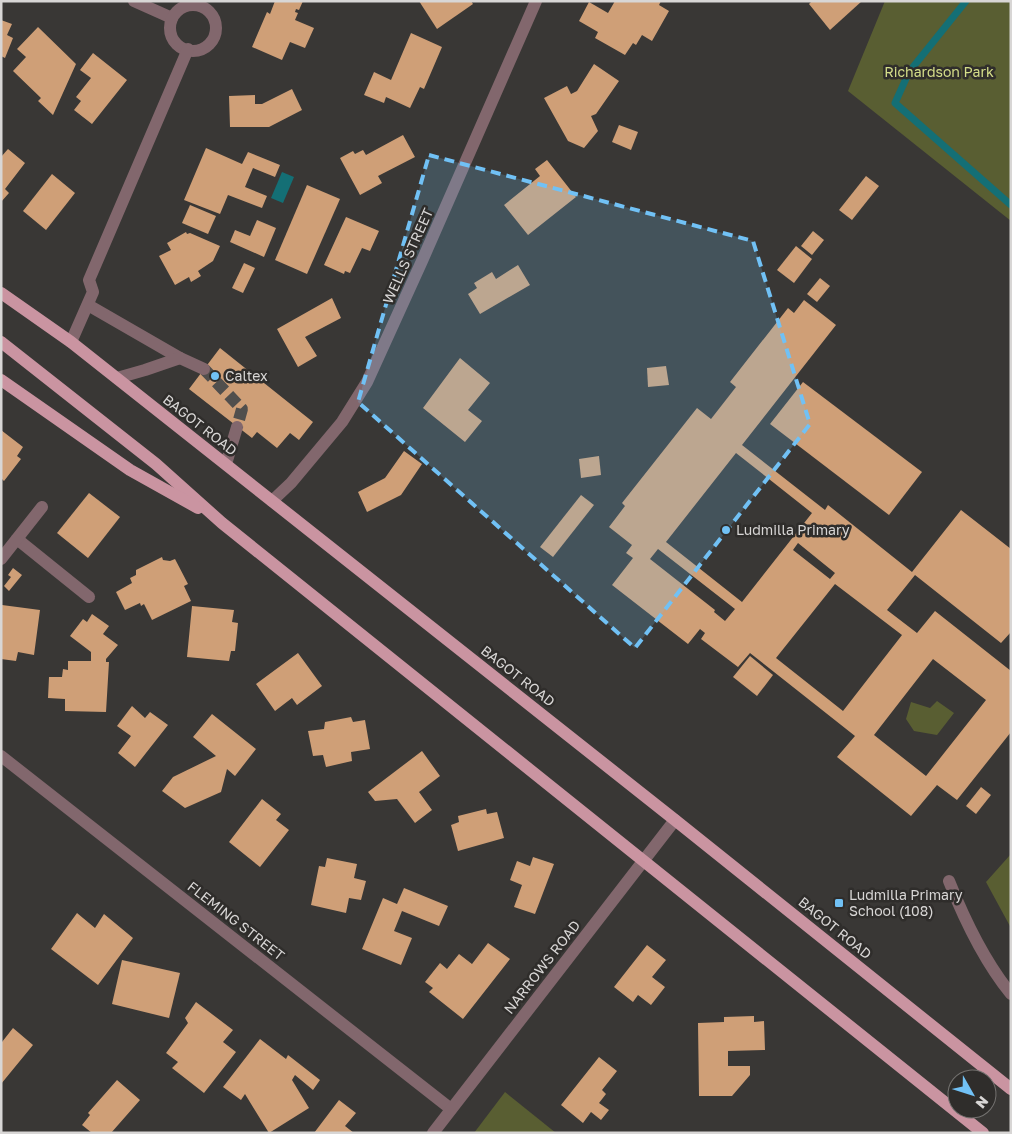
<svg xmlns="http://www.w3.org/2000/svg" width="1012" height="1134" viewBox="0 0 1012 1134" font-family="'Golos Text',sans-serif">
	<rect width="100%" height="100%" fill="#393735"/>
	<!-- green -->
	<g fill="#595e32">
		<polygon points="885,1 1011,1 1011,221 848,91"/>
		<polygon points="937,701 954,713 937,735 914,731 906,719 911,702 930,708"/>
		<polygon points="1011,854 1011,928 986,882"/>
		<polygon points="505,1092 556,1133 474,1133"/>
	</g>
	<!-- water -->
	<polygon fill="#146f75" points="282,172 294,177 283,203 271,198"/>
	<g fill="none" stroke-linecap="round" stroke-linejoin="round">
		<!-- stream -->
		<polyline stroke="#146f75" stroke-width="7" points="966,1 909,72 895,103 1011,205"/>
	</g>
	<!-- building -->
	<g fill="#cf9f77" fill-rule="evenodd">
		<polygon points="275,1 303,1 299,10 296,9 295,12 298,13 295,20 314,28 305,48 290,42 282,60 252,47 267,12 270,14"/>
		<polygon points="419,1 471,1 473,4 437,29"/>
		<polygon points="615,1 661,1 659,5 669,11 652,41 642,35 636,45 633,43 625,55 595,38 598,32 579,21 589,2 608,13"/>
		<polygon points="812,1 862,1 830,30 809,4"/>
		<polygon points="1,20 12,24 7,35 13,38 5,58 1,56"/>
		<polygon points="38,27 76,64 53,115 38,101 41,98 13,71 26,57 17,49"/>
		<polygon points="411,33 442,47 424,89 420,87 410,108 386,97 384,103 364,95 374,72 391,80"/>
		<polygon points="93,53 127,80 92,124 74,110 81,101 76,97 91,78 80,70"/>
		<polygon points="594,64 619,81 596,114 591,116 598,131 584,148 568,141 544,98 567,86 571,94 577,91"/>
		<polygon points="292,89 302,110 269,127 230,127 229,96 255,95 255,104 262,104"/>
		<polygon points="619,125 638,132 631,150 612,142"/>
		<polygon points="403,135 415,157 378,176 382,183 360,195 340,158 353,151 355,154 363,150 366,155"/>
		<polygon points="206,148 242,164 248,152 280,165 275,177 253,168 245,187 267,196 262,208 228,195 220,214 184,200"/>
		<polygon points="8,149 25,163 5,189 9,193 1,202 1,157"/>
		<polygon points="547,160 576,197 528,235 504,205 540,176 535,169"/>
		<polygon points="52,174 75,193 46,230 23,211"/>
		<polygon points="866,176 879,186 852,220 839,210"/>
		<polygon points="307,185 340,199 307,274 275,260"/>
		<polygon points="190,205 216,216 208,234 182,223"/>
		<polygon points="346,217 379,231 370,251 362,248 350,273 345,271 344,274 324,265"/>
		<polygon points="257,220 276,228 264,257 230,242 235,230 250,236"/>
		<polygon points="813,231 824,240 812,255 801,246"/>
		<polygon points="186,232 187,234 190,233 220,246 213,261 198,271 201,276 191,282 189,277 175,285 159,256 171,250 167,243"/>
		<polygon points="796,246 812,259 794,283 777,270"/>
		<polygon points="244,263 255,268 243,293 232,288"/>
		<polygon points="518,265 530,285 480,314 468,294 477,288 474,283 492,272 496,279"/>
		<polygon points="820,278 830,286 817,302 807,294"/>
		<polygon points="332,298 341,318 305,337 317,356 298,367 277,329"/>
		<path d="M804,300l32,25 -94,120 83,65 3,-5 84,67 49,-62 50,39v83l-10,11 -86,-68 -28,35 30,23 18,-22 76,60v61l-54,68 -20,-15 -26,31 -74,-59 18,-21 -105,-83 -12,14 -37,-28 4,-6 -5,-4 -12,15 -76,-59 21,-27 -7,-5 6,-8 -23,-18 16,-21 -3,-3 75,-95 14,11 25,-32 -6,-5 58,-74 6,5zM736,453l76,60 -70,89 -76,-60zM798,543l37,30 -5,6 -37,-29zM658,549l77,60 -10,12 -11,-9 1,-2 -65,-51zM835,584l67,51 -59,76 -67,-53zM933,659l53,41 -60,76 -52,-41z"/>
		<polygon points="220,348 313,422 299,440 290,433 277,448 257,432 252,438 189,389"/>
		<polygon points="460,358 490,383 468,410 482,421 465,442 423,408"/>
		<polygon points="666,366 669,385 648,387 647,368"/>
		<polygon points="803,382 922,472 889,515 770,424"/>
		<polygon points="1,430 23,447 17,456 21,459 4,481 1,478"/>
		<polygon points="404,451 422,464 401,495 367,512 358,492 385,478"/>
		<polygon points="599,456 601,475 581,478 579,459"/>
		<polygon points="89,493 120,517 88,558 57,533"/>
		<polygon points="581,495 594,505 553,557 540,547"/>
		<polygon points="162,557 163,560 170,561 175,559 188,584 184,586 191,601 152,620 144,604 141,606 140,603 125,610 116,592 132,583 130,578 136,575 136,570"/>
		<polygon points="13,568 22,575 9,591 4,586 11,577 8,575"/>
		<polygon points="2,605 40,610 34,655 18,652 16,661 1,659"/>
		<polygon points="192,606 234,610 232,622 238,623 235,651 231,651 229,661 187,657"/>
		<polygon points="92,614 109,626 103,634 118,645 106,659 106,662 109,662 106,712 65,711 65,699 48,698 49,677 62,677 63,669 68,670 68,661 91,661 91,652 70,636 83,619 87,622"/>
		<polygon points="298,653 322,686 297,705 292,698 275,711 256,684"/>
		<polygon points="750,656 773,675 757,696 733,677"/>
		<polygon points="132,706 145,718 150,712 168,725 135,767 118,753 131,736 117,726"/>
		<polygon points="212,714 256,749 235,776 227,769 221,792 185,808 162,791 173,777 216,756 193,737"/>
		<polygon points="351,717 353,722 365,720 370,749 351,752 352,761 326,767 323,755 313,756 308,731 324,729 325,722"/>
		<polygon points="422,751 440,776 419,792 432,810 415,823 397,799 375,801 368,792"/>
		<polygon points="981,787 991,795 976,814 966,806"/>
		<polygon points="262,799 281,814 276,820 289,830 260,867 229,842"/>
		<polygon points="486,809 487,814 497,812 504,838 458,851 451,825 459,822 458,816"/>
		<polygon points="533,857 554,864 535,914 514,907 522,885 510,880 517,861 530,866"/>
		<polygon points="327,858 357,864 354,878 366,881 361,900 349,898 346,913 311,905 319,866 325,867"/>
		<polygon points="404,888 448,906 439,926 402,911 394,931 412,938 401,965 362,949 383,898 397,904"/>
		<polygon points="77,913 95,928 104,914 133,938 98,985 51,949"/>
		<polygon points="488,943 510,959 463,1019 429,992 433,988 425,982 440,963 447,969 459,954 472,964"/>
		<polygon points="647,945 666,960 652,977 665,987 651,1005 638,995 633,1002 614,987"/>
		<polygon points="122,960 180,973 169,1018 112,1004"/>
		<polygon points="196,1002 233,1030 223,1042 236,1052 204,1093 172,1068 178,1062 166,1053 188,1023 185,1018"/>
		<polygon points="754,1016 754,1022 764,1021 765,1050 728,1051 728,1066 750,1066 750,1075 732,1096 699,1096 698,1023 724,1022 724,1017"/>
		<polygon points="13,1028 33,1045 1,1084 1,1040 2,1042"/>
		<polygon points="260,1039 286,1059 288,1055 320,1080 313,1090 295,1075 292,1080 309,1108 269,1133 245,1094 241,1100 223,1087"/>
		<polygon points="599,1057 617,1071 602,1090 606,1094 599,1103 609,1110 601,1120 591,1112 583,1123 561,1105"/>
		<polygon points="117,1080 140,1100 111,1133 92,1133 82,1125 90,1115 88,1113"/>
		<polygon points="339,1100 356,1113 345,1126 354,1133 314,1133"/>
	</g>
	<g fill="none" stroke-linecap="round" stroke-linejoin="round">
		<!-- minor-tunnel -->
		<polyline stroke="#514f4d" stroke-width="12" stroke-dasharray="12 6" stroke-linecap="butt" points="204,369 242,409 237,427"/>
		<!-- minor -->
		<g stroke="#82676d" stroke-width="12">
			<polyline points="134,1 172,18"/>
			<circle cx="193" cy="28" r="23"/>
			<polyline points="88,305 180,358"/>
			<polyline points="71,342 93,292 89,280 188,49"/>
			<polyline points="117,378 145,370 180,358 204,369"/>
			<polyline points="226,464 237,427"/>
			<polyline points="272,501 291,483 342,422 367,382 422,261 536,1"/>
			<polyline points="17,539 89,597"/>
			<polyline points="1,559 42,507"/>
			<polyline points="1,756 451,1109"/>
			<path d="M949,881c16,40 35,80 62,113"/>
			<polyline points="433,1133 675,820"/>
		</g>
		<!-- major -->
		<g stroke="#ca94a1" stroke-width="12">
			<polyline points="1,293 71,342 675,820 1011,1089"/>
			<polyline points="1,342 156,464 222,523 983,1133"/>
			<polyline points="1,380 130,470 198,508"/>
		</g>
	</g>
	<!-- marked area -->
	<path fill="#71c1f5" fill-opacity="0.2" stroke="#71c1f5" stroke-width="4" stroke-dasharray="10 6" stroke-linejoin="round" d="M429,155l324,86 57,183 -175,224 -277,-246z"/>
	<!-- markers -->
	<g fill="#71c1f5" stroke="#2f2d2b" stroke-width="2">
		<circle cx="215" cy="376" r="5"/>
		<circle cx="726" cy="530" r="5"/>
		<rect x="834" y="898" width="10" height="10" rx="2.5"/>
	</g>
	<g text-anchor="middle" stroke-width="5" stroke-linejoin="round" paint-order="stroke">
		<!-- park labels -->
		<g font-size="14" fill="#d5de89" stroke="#2f2d2b">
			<text x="939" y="77">Richardson Park</text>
		</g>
		<!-- street labels -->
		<g font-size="14" fill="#d8d6d5" stroke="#2f2d2b">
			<text transform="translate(408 256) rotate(-66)" y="5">WELLS STREET</text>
			<text transform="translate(200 425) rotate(38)" y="5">BAGOT ROAD</text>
			<text transform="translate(518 676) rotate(38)" y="5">BAGOT ROAD</text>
			<text transform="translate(236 921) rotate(38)" y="5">FLEMING STREET</text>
			<text transform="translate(835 928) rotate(39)" y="5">BAGOT ROAD</text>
			<text transform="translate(542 967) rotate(-52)" y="5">NARROWS ROAD</text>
		</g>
		<!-- poi labels -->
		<g font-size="14" fill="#d8d6d5" stroke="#2f2d2b" text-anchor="start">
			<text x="225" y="381">Caltex</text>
			<text x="736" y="535">Ludmilla Primary</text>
			<text x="849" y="900">Ludmilla Primary<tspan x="849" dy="16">School (108)</tspan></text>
		</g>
	</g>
	<!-- border -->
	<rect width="1012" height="1134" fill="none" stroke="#d8d6d5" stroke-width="5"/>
	<!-- north arrow -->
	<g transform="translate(972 1094) rotate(129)"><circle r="24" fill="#2f2d2b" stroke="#73716f"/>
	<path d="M0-4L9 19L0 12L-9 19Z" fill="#71c1f5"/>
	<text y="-8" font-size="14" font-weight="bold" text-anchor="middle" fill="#d8d6d5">N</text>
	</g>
</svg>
